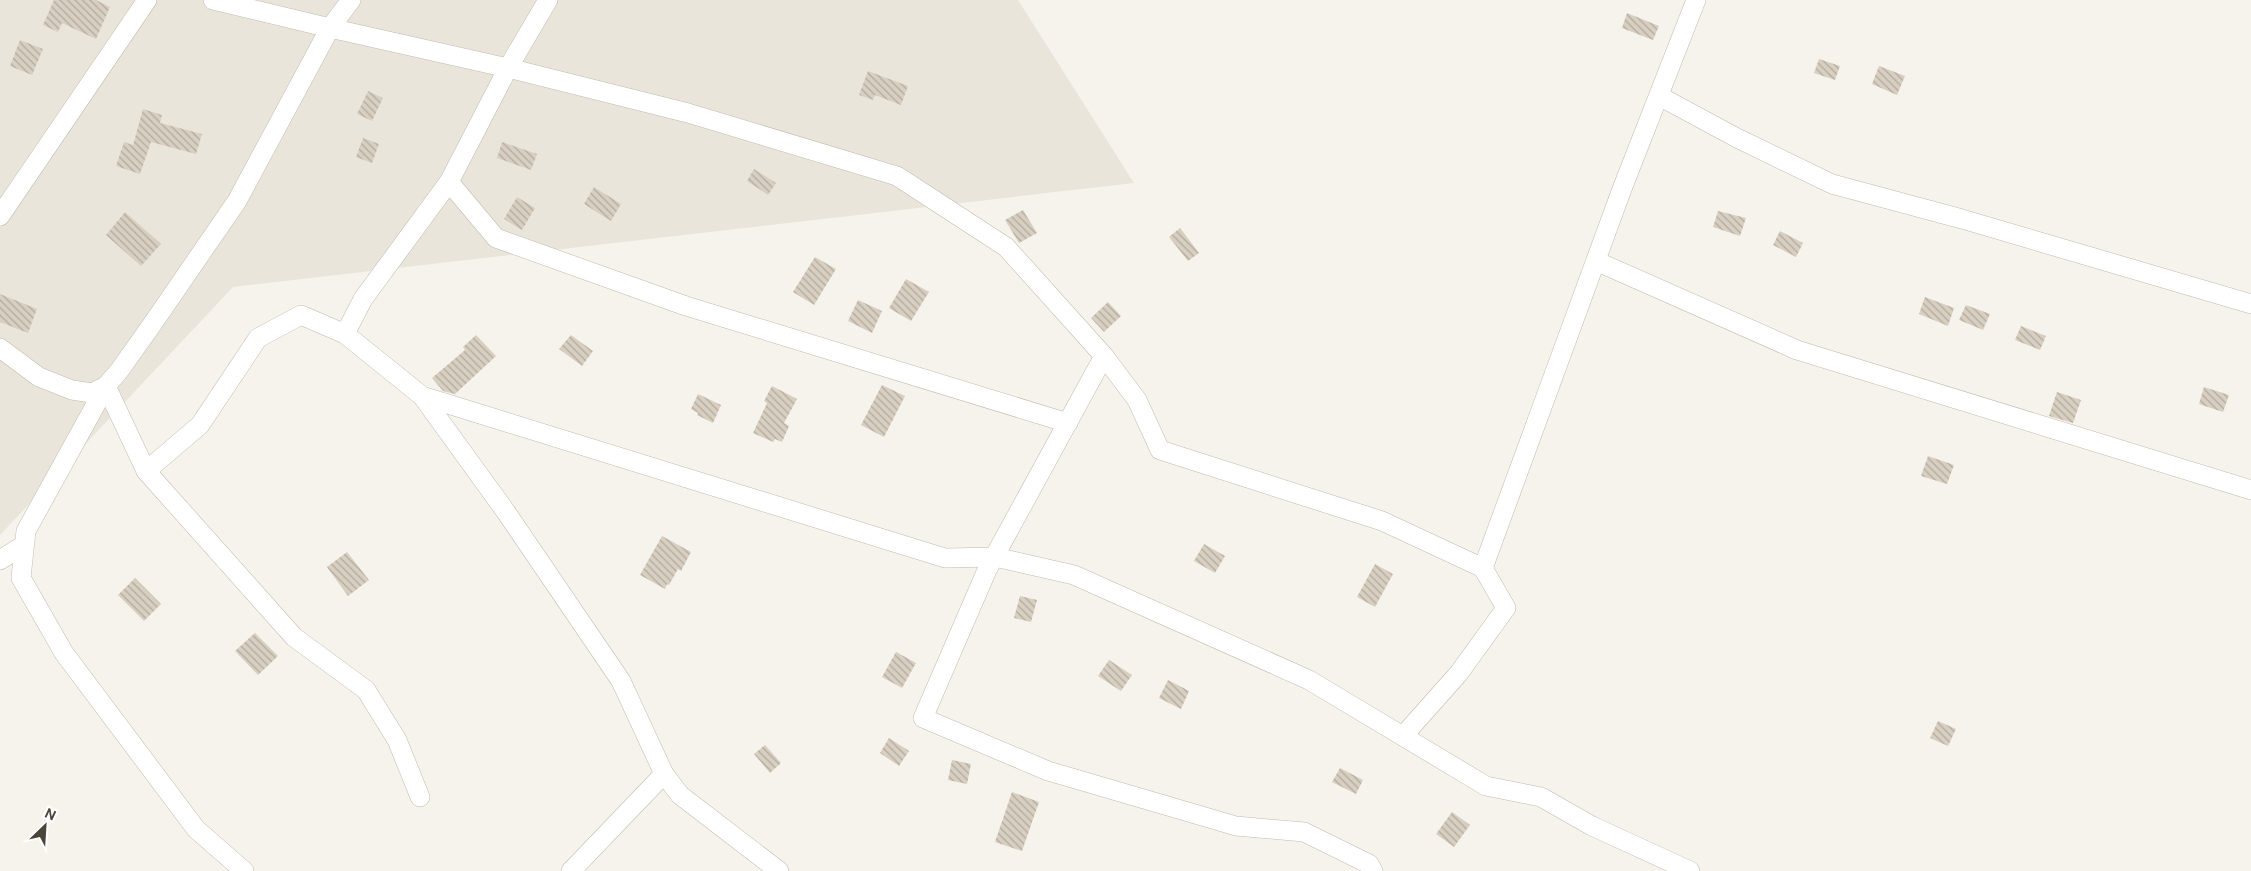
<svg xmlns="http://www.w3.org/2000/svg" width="2251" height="871" viewBox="0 0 2251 871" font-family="'DM Sans',sans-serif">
	<defs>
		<pattern id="building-back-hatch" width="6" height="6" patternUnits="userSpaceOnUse" patternTransform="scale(1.25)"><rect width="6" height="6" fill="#d8cfc1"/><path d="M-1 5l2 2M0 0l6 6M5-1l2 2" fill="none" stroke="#b1aa9e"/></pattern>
	</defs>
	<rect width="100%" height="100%" fill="#f6f3ec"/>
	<!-- residential -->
	<polygon fill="#eae5da" points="0,0 1018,0 1134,183 233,287 0,535"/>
	<!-- building -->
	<g fill="url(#building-back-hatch)">
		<polygon points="54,0 96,0 110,7 96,39 62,23 58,32 43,25"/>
		<polygon points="1627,13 1659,26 1653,40 1622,28"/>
		<polygon points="20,40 43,49 32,75 10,66"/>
		<polygon points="1819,59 1840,66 1835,80 1814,73"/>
		<polygon points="1879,66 1905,76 1897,95 1872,84"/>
		<polygon points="868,71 908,86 901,105 875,95 873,100 859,95"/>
		<polygon points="368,91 383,98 372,121 357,114"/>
		<polygon points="143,109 162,115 160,123 202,134 196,154 151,142 140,174 116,166 124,142 133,145"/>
		<polygon points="363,138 379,144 372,163 356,157"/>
		<polygon points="502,142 537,154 531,170 497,158"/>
		<polygon points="754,169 776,183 768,195 747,181"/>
		<polygon points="594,187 621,204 611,221 584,204"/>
		<polygon points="517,197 535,208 522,230 504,219"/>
		<polygon points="1023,210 1037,233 1019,243 1005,220"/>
		<polygon points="1718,211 1746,218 1740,236 1713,227"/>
		<polygon points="125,212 161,244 141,266 106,235"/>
		<polygon points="1180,228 1199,253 1188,261 1169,237"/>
		<polygon points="1780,231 1803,243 1796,257 1773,245"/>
		<polygon points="815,257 836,269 814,305 793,292"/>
		<polygon points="906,279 929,292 911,321 889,308"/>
		<polygon points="0,294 37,309 28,333 0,322"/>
		<polygon points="1925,297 1954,308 1948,326 1919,314"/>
		<polygon points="858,300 882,311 872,333 848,321"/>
		<polygon points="1108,302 1121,316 1104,332 1091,318"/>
		<polygon points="1966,305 1990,314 1983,330 1959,320"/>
		<polygon points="2021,326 2046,336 2040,350 2015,340"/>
		<polygon points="476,335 496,356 455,394 443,391 432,378 465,350 463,347"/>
		<polygon points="571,335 593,351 582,366 559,349"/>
		<polygon points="882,385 905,396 884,437 861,425"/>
		<polygon points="772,386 797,399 784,423 789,426 782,442 775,439 773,442 753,433 767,403 764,401"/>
		<polygon points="2204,387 2229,395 2223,412 2199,404"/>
		<polygon points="2057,392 2081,400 2073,423 2049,416"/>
		<polygon points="698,394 721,405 713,423 697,415 698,413 691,409"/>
		<polygon points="1928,456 1954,465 1947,484 1921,476"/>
		<polygon points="662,536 691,552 681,571 678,569 669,585 667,584 665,589 640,575"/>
		<polygon points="1204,544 1225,556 1215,573 1194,561"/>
		<polygon points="347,552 369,580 348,596 327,567"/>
		<polygon points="1375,564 1393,574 1375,607 1357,597"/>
		<polygon points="135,578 161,604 144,621 118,595"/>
		<polygon points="1020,596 1037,600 1031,622 1014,618"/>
		<polygon points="255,633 278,656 258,675 235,651"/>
		<polygon points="896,652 916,663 902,688 882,677"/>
		<polygon points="1109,660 1132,675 1121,691 1098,676"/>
		<polygon points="1168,680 1189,691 1181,709 1159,698"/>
		<polygon points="1938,721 1956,729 1948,746 1930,738"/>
		<polygon points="889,738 909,751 899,766 880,753"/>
		<polygon points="765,745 781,763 770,773 754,754"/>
		<polygon points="952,760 971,764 967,784 948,780"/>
		<polygon points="1340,768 1363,780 1356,794 1332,782"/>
		<polygon points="1012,792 1039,802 1022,851 995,842"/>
		<polygon points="1452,812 1470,825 1454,847 1436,834"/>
	</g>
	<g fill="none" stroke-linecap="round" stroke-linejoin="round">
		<defs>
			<g id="minor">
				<polyline points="351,0 330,28 508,68 688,113 897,176 1006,247 1104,356 987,570 923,718 1048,771 1236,826 1304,832 1369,864 1373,871"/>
				<polyline points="548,0 508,68 449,182 496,238 686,306 1068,423"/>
				<polyline points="1659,96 1737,138 1832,184 1962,219 2251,304"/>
				<polyline points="449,182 363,299 345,334 422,396 506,512 621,681 664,774 680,795 779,871"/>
				<polyline points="0,216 147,0"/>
				<polyline points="1596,261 1797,350 2251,490"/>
				<polyline points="0,348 39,377 72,390 92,393 106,386 119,371 151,326 237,201 330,28 213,0"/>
				<polyline points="1104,356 1137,400 1160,450 1382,521 1483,568 1622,189 1696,0"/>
				<polyline points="106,386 26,531 21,578 64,653 196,829 244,871"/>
				<polyline points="106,386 146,471 200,425 258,338 301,315 345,334"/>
				<polyline points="422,396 945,558 995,557 1074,575 1309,680 1486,786 1541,797 1592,826 1690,871"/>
				<polyline points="146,471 294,637 366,690 397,740 420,797"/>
				<polyline points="0,560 24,545"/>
				<polyline points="1403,736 1459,673 1506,608 1483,568"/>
				<polyline points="571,871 664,774"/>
			</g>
		</defs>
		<!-- minor casing -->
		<use href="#minor" stroke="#c2bbae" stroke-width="20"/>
		<!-- minor -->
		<use href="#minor" stroke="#fff" stroke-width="19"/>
	</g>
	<!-- north arrow -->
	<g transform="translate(45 826) rotate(25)" stroke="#ffffff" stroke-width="4" paint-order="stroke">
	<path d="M0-4L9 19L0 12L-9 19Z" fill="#4b4439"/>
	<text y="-8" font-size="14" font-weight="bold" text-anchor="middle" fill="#4b4439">N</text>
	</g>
</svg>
